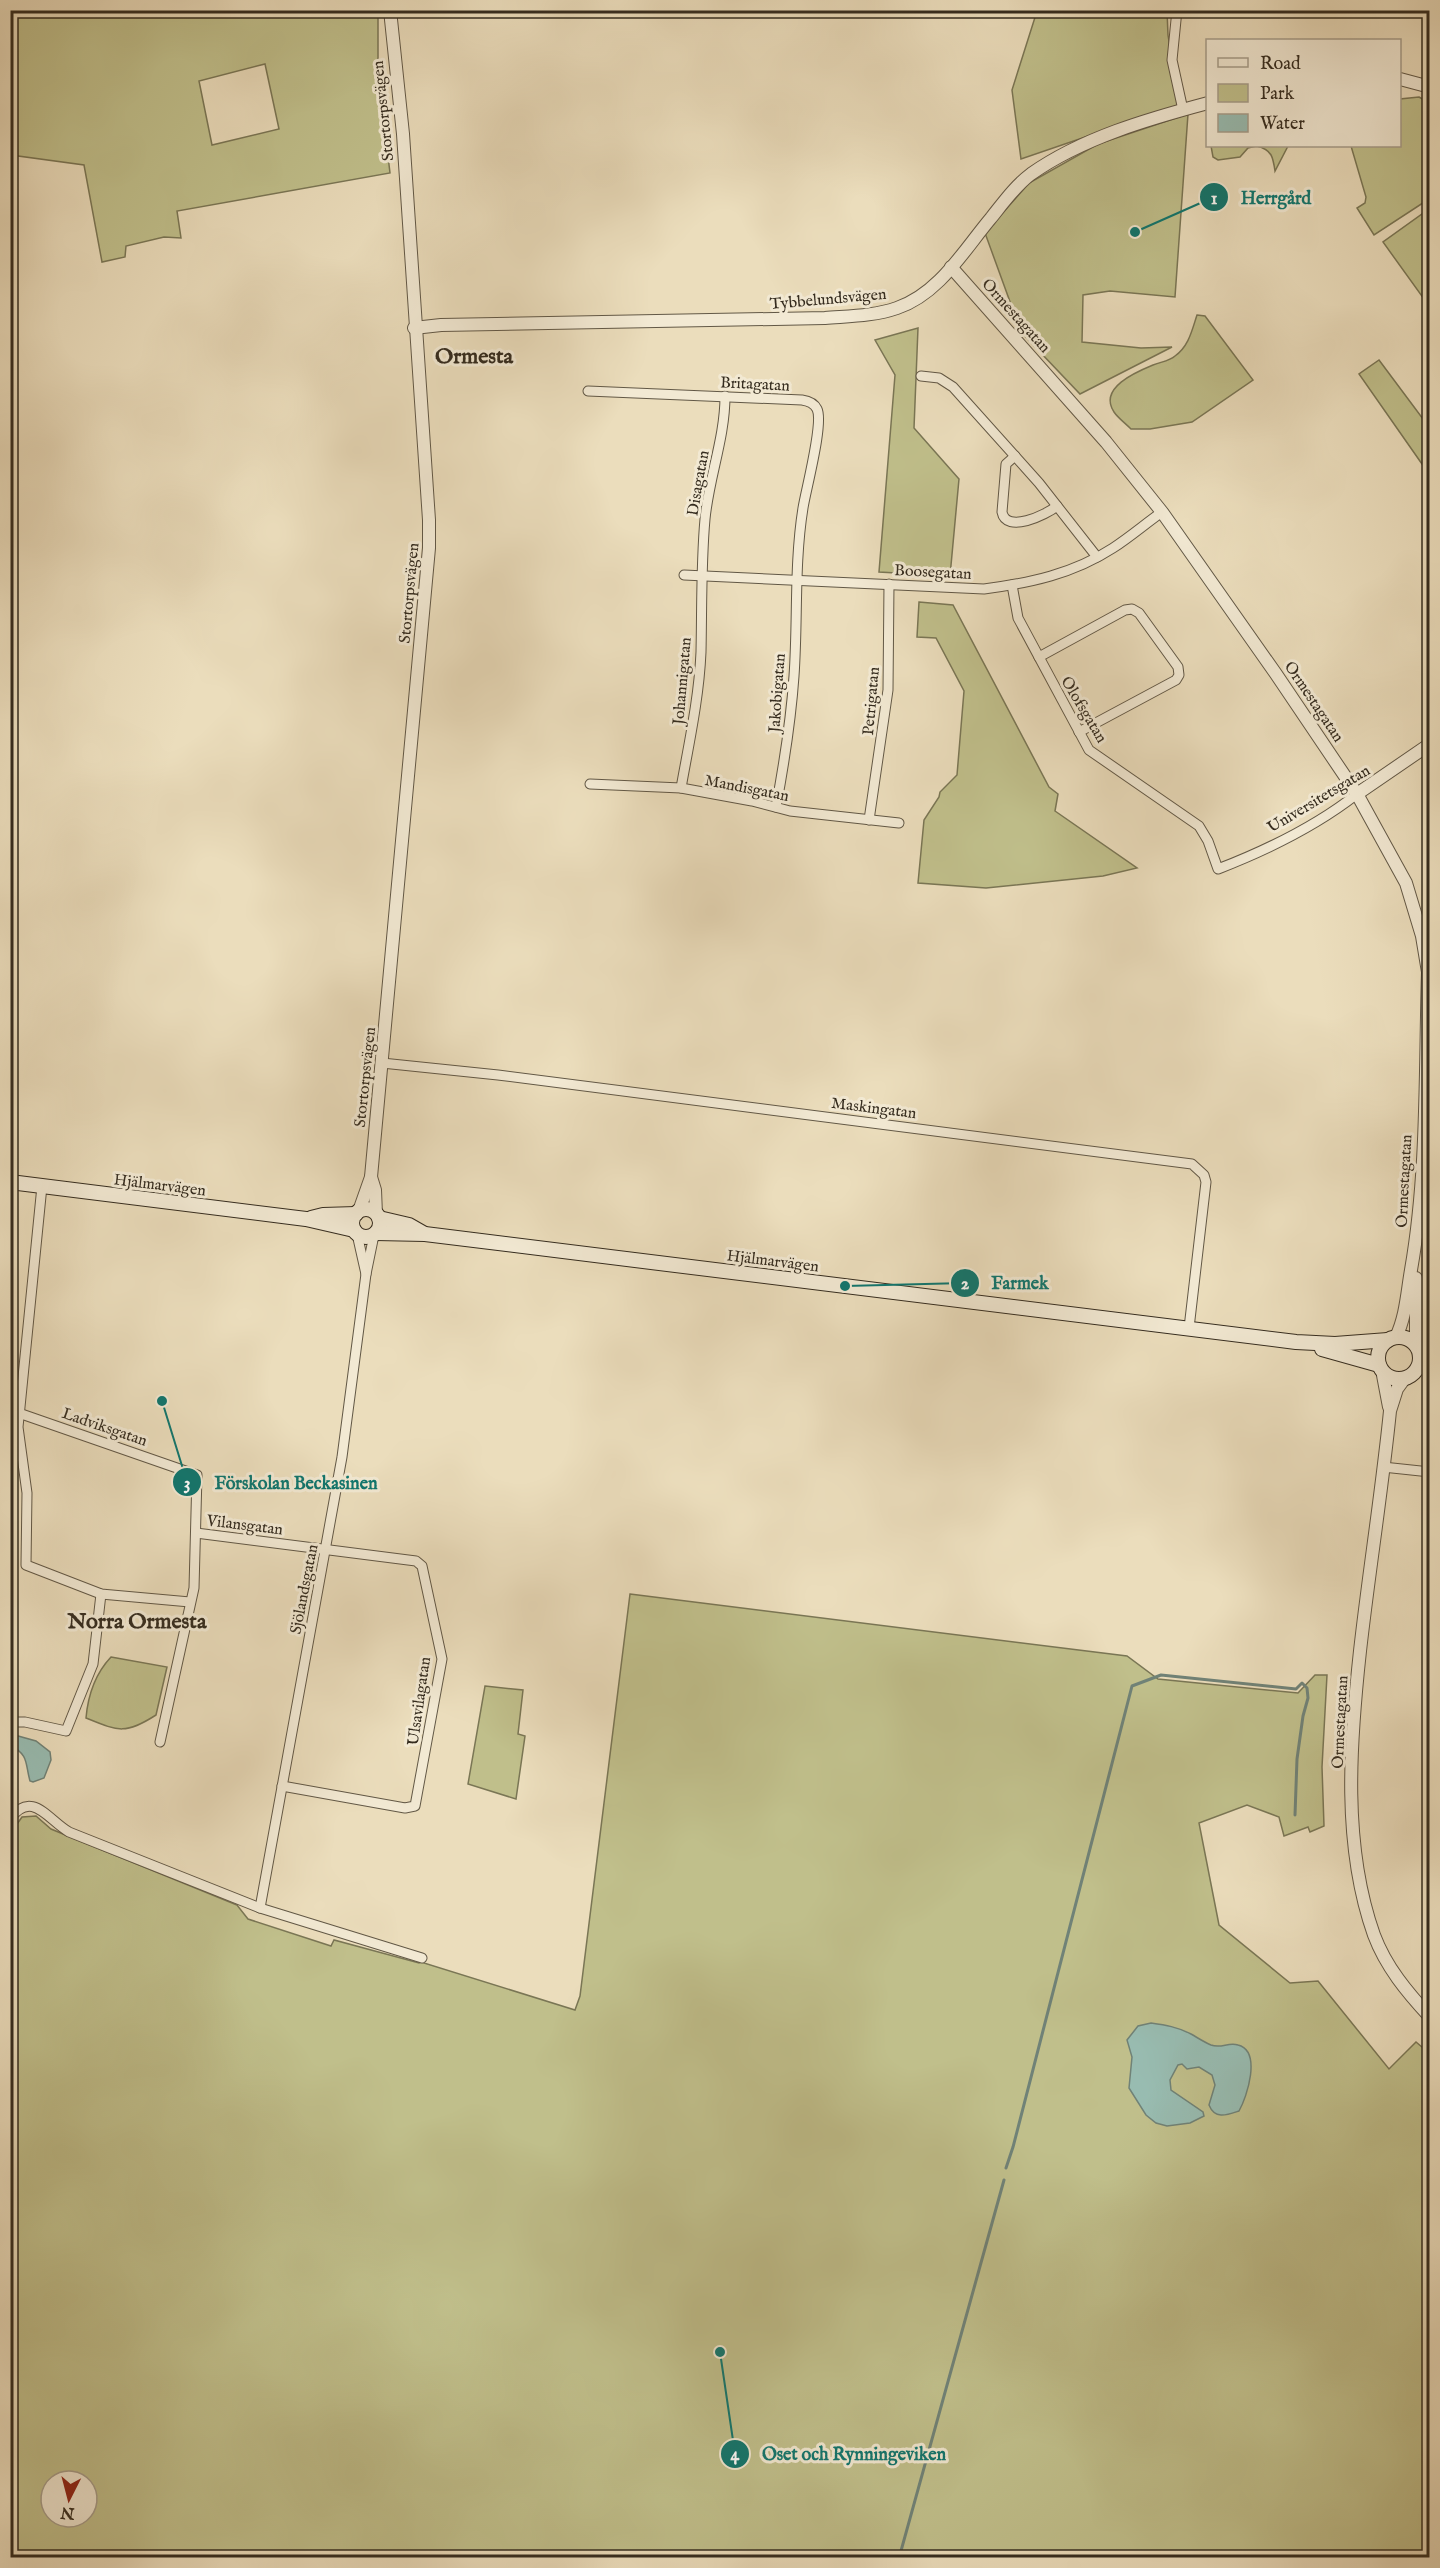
<svg xmlns="http://www.w3.org/2000/svg" width="1440" height="2568" viewBox="0 0 1440 2568" font-family="'IM FELL English',serif">
	<rect width="100%" height="100%" fill="#ebddbc"/>
	<filter id="stains"><feTurbulence type="fractalNoise" baseFrequency=".00333" numOctaves="4"/><feColorMatrix values="0 0 0 0 .2 0 0 0 0 .09 0 0 0 0 .02 0 0 0 .5 -.17"/></filter>
	<radialGradient id="worn" r=".72"><stop offset=".6" stop-color="#630" stop-opacity="0"/><stop offset="1" stop-color="#630" stop-opacity=".3"/></radialGradient>
	<!-- green -->
	<g fill="#c0bf8b" stroke="#7a7655" stroke-width="1.5" fill-rule="evenodd">
		<path d="M11,10l367,1v62l12,100 -213,38 4,27 -17,-1 -38,9 -1,11 -23,5 -18,-97 -73,-10zM265,64l14,65 -67,16 -13,-64z"/>
		<polygon points="1037,11 1167,11 1168,35 1179,105 1021,159 1012,90"/>
		<polygon points="1419,97 1429,103 1429,199 1374,235 1357,208 1365,203 1366,197 1351,146 1400,146 1400,99"/>
		<polygon points="1188,114 1175,297 1110,291 1083,295 1082,342 1141,348 1172,347 1080,394 1021,332 985,233 1029,183 1098,144"/>
		<polygon points="1211,146 1256,146 1248,148 1240,157 1218,160 1213,157"/>
		<path d="M1257,146h31l-13,25c-2,-14 -3,-21 -18,-25z"/>
		<polygon points="1429,209 1429,306 1383,242"/>
		<path d="M1197,315l8,1 48,64 -61,42 -42,7h-19c-6,-6 -13,-11 -17,-17 -16,-24 22,-40 39,-47 7,-3 17,-4 22,-9 14,-10 17,-26 22,-41z"/>
		<polygon points="918,328 914,428 959,479 950,576 879,572 895,375 875,340"/>
		<polygon points="1379,360 1429,427 1429,474 1359,374"/>
		<polygon points="919,602 953,605 1049,787 1058,794 1055,811 1137,868 1103,876 986,888 918,883 924,820 939,797 940,792 957,775 964,691 936,638 917,637"/>
		<path d="M630,1594l497,62 31,23 140,14 17,-18h12l-5,92 2,59 -14,6 -2,-5 -24,9 -5,-19 -32,-12 -48,18 20,102 71,58 28,-2 71,88 27,-27 13,11v504l-1418,1 -1,-724 12,-17 14,-1 15,13 186,76 11,14 83,27 3,-6 85,23 2,-1 154,48 5,-14zM51,2481h36v36h-36z"/>
		<path d="M111,1657l56,10 -11,48c-31,20 -38,16 -70,3 2,-23 9,-44 25,-61z"/>
		<polygon points="485,1686 523,1690 518,1734 525,1736 516,1799 468,1784"/>
	</g>
	<!-- water -->
	<g fill="#98bcb1" stroke="#708277" stroke-width="1.5">
		<path d="M11,1734l25,7 14,11 1,8 -7,18 -11,4 -3,-1c-5,-18 -1,-26 -19,-35z"/>
		<path d="M1151,2023c14,2 27,4 40,11 7,4 13,8 20,11 10,4 17,-3 27,0 24,6 9,52 1,66 -12,4 -24,9 -30,-6l6,-20 -3,-10 -13,-8 -12,2 -5,-5 -4,1 -8,15 1,10 32,22 1,4 -14,7 -23,3 -11,-3 -10,-8 -17,-27 3,-31 -5,-17 11,-14z"/>
	</g>
	<g fill="none" stroke-linecap="round" stroke-linejoin="round">
		<!-- stream -->
		<g stroke="#708277" stroke-width="3">
			<polyline points="1006,2168 1013,2147 1132,1686 1161,1675 1296,1689 1302,1683 1307,1688 1308,1698 1303,1716 1297,1759 1295,1815"/>
			<polyline points="899,2558 1004,2180"/>
		</g>
		<defs>
			<g id="minor">
				<polyline points="1177,10 1172,60 1183,110"/>
				<polyline points="1423,10 1430,18"/>
				<polyline points="921,376 939,378 953,387 1039,483 1097,557"/>
				<path d="M588,391l214,9c7,1 12,3 15,9 7,14 -11,80 -14,99 -9,56 -5,112 -9,168 -3,44 -10,88 -18,131"/>
				<path d="M1015,456l-9,8 -4,48c4,22 44,3 55,-6"/>
				<path d="M684,575l300,14c46,-6 89,-15 129,-41 17,-11 32,-24 49,-36"/>
				<path d="M1012,585l6,33 71,132 110,76 9,15 10,28c49,-19 97,-42 139,-75"/>
				<polyline points="1039,657 1125,610 1132,609 1139,613 1178,667 1179,675 1176,680 1079,732"/>
				<polyline points="590,784 681,788 752,801 790,811 899,823"/>
				<path d="M681,788c8,-45 18,-90 20,-136 1,-45 0,-89 4,-133 4,-42 20,-81 20,-123"/>
				<polyline points="869,820 888,690 889,584"/>
				<polyline points="382,1063 498,1075 1192,1164 1204,1175 1206,1182 1189,1328"/>
				<polyline points="42,1186 18,1427 27,1493 26,1565 101,1594 190,1602"/>
				<polyline points="357,1234 366,1274"/>
				<polyline points="10,1410 197,1475 194,1588 160,1742"/>
				<polyline points="1383,1467 1430,1472"/>
				<polyline points="196,1533 416,1561 422,1566 442,1659 415,1806 405,1808 282,1786"/>
				<polyline points="10,1722 25,1722 66,1731 93,1664 101,1594"/>
				<path d="M10,1819c22,-30 38,1 59,13l191,76 162,50"/>
				<polyline points="260,1908 342,1457 366,1274 374,1235"/>
			</g>
			<g id="tertiary">
				<polyline points="1400,79 1430,87"/>
				<path d="M951,267l155,175 56,70 114,162 81,120 49,89 16,53 6,36c-3,99 0,201 -17,298 -4,23 -5,46 -15,67"/>
				<path d="M414,328l27,-3 384,-7c24,-2 49,-2 72,-10 42,-14 67,-58 94,-90 12,-15 24,-32 40,-44 51,-36 117,-55 177,-71"/>
				<polyline points="1357,794 1430,744"/>
				<polyline points="371,1177 375,1190 376,1214"/>
				<polyline points="359,1211 371,1177 429,548 429,520 403,134 390,10"/>
				<polyline points="1416,1278 1416,1345"/>
				<polyline points="1382,1370 1389,1407"/>
				<path d="M1405,1378l-8,11 -7,22c-8,80 -21,160 -30,240 -10,92 -18,194 14,284 12,32 33,57 56,82"/>
			</g>
			<g id="secondary">
				<polyline points="10,1182 306,1219 354,1230"/>
				<circle cx="366" cy="1223" r="14"/>
				<polyline points="311,1218 323,1215 356,1214"/>
				<polyline points="379,1218 409,1225 423,1233"/>
				<polyline points="376,1233 425,1234 1296,1342 1335,1344 1388,1340"/>
				<circle cx="1399" cy="1358" r="21"/>
				<polyline points="1322,1349 1379,1365"/>
			</g>
		</defs>
		<!-- minor casing -->
		<use href="#minor" stroke="#625846" stroke-width="11"/>
		<!-- tertiary casing -->
		<use href="#tertiary" stroke="#625846" stroke-width="14"/>
		<!-- secondary casing -->
		<use href="#secondary" stroke="#352c1f" stroke-width="16"/>
		<!-- minor -->
		<use href="#minor" stroke="#f2e9d3" stroke-width="9"/>
		<!-- tertiary -->
		<use href="#tertiary" stroke="#f2e9d3" stroke-width="12"/>
		<!-- secondary -->
		<use href="#secondary" stroke="#f2e9d3" stroke-width="14"/>
	</g>
	<g text-anchor="middle" stroke-width="6" stroke-linejoin="round" paint-order="stroke">
		<!-- street labels -->
		<g font-size="16" fill="#352c1f" stroke="#f2e9d3">
			<text transform="translate(382 111) rotate(-96)" y="6">Stortorpsvägen</text>
			<text transform="translate(828 298) rotate(-5)" y="6">Tybbelundsvägen</text>
			<text transform="translate(1017 315) rotate(48)" y="6">Ormestagatan</text>
			<text transform="translate(755 383) rotate(3)" y="6">Britagatan</text>
			<text transform="translate(697 483) rotate(-80)" y="6">Disagatan</text>
			<text transform="translate(933 571) rotate(3)" y="6">Boosegatan</text>
			<text transform="translate(408 593) rotate(-85)" y="6">Stortorpsvägen</text>
			<text transform="translate(681 681) rotate(-85)" y="6">Johannigatan</text>
			<text transform="translate(776 693) rotate(-86)" y="6">Jakobigatan</text>
			<text transform="translate(870 701) rotate(-85)" y="6">Petrigatan</text>
			<text transform="translate(1315 701) rotate(56)" y="6">Ormestagatan</text>
			<text transform="translate(1085 709) rotate(59)" y="6">Olofsgatan</text>
			<text transform="translate(747 787) rotate(11)" y="6">Mandisgatan</text>
			<text transform="translate(1318 798) rotate(-31)" y="6">Universitetsgatan</text>
			<text transform="translate(364 1077) rotate(-84)" y="6">Stortorpsvägen</text>
			<text transform="translate(874 1107) rotate(7)" y="6">Maskingatan</text>
			<text transform="translate(1403 1181) rotate(-87)" y="6">Ormestagatan</text>
			<text transform="translate(160 1184) rotate(7)" y="6">Hjälmarvägen</text>
			<text transform="translate(773 1260) rotate(7)" y="6">Hjälmarvägen</text>
			<text transform="translate(105 1426) rotate(19)" y="6">Ladviksgatan</text>
			<text transform="translate(245 1524) rotate(7)" y="6">Vilansgatan</text>
			<text transform="translate(303 1589) rotate(-79)" y="6">Sjölandsgatan</text>
			<text transform="translate(418 1701) rotate(-82)" y="6">Ulsavilagatan</text>
			<text transform="translate(1339 1722) rotate(-87)" y="6">Ormestagatan</text>
		</g>
		<!-- district labels -->
		<g font-size="22" font-weight="bold" fill="#352c1f" stroke="#f2e9d3">
			<text x="474" y="363">Ormesta</text>
			<text x="137" y="1628">Norra Ormesta</text>
		</g>
	</g>
	<!-- callouts -->
	<path fill="none" stroke="#0f766e" stroke-width="2" d="M1135 232L1214 197M845 1286L965 1283M162 1401L187 1482M720 2352L735 2454"/>
	<g fill="#0f766e" stroke="#f2e9d3" stroke-width="2">
		<circle cx="1135" cy="232" r="6"/>
		<circle cx="845" cy="1286" r="6"/>
		<circle cx="162" cy="1401" r="6"/>
		<circle cx="720" cy="2352" r="6"/>
		<circle cx="1214" cy="197" r="15"/>
		<circle cx="965" cy="1283" r="15"/>
		<circle cx="187" cy="1482" r="15"/>
		<circle cx="735" cy="2454" r="15"/>
	</g>
	<g font-size="18" text-anchor="middle" font-weight="bold" fill="#fff">
		<text x="1214" y="204">1</text>
		<text x="965" y="1289">2</text>
		<text x="187" y="1489">3</text>
		<text x="735" y="2460">4</text>
	</g>
	<g font-size="18" text-anchor="middle" font-weight="bold" fill="#0f766e" stroke="#f2e9d3" stroke-width="6" stroke-linejoin="round" paint-order="stroke">
		<text x="1276" y="204">Herrgård</text>
		<text x="1020" y="1289">Farmek</text>
		<text x="296" y="1489">Förskolan Beckasinen</text>
		<text x="854" y="2460">Oset och Rynningeviken</text>
	</g>
	<!-- margin -->
	<rect width="1440" height="2568" fill="none" stroke="#ebddbc" stroke-width="36"/>
	<rect x="12" y="12" width="1416" height="2544" fill="none" stroke="#352c1f" stroke-width="3"/>
	<rect x="18" y="18" width="1404" height="2532" fill="none" stroke="#352c1f" stroke-width="1.5"/>
	<!-- legend -->
	<rect x="1206" y="39" width="195" height="108" fill="#f2e9d3" stroke="#a69d8b" stroke-width="1.5"/>
	<rect x="1218" y="58" width="30" height="9" fill="#f2e9d3" stroke="#a69d8b" stroke-width="1.5"/>
	<text x="1260" y="69" font-size="18" fill="#352c1f">Road</text>
	<rect x="1218" y="84" width="30" height="18" fill="#c0bf8b" stroke="#a69d8b" stroke-width="1.5"/>
	<text x="1260" y="99" font-size="18" fill="#352c1f">Park</text>
	<rect x="1218" y="114" width="30" height="18" fill="#98bcb1" stroke="#a69d8b" stroke-width="1.5"/>
	<text x="1260" y="129" font-size="18" fill="#352c1f">Water</text>
	<!-- north arrow -->
	<g transform="translate(69 2499) rotate(186)"><circle r="28" fill="#f2e9d3" stroke="#a69d8b" stroke-width="1.5"/>
	<path d="M0-4.5L10 22L0 15L-10 22Z" fill="#8f2418"/>
	<text y="-9" font-size="16" font-weight="bold" text-anchor="middle" fill="#352c1f">N</text>
	</g>
	<rect width="100%" height="100%" filter="url(#stains)"/>
	<rect width="100%" height="100%" fill="url(#worn)"/>
</svg>
